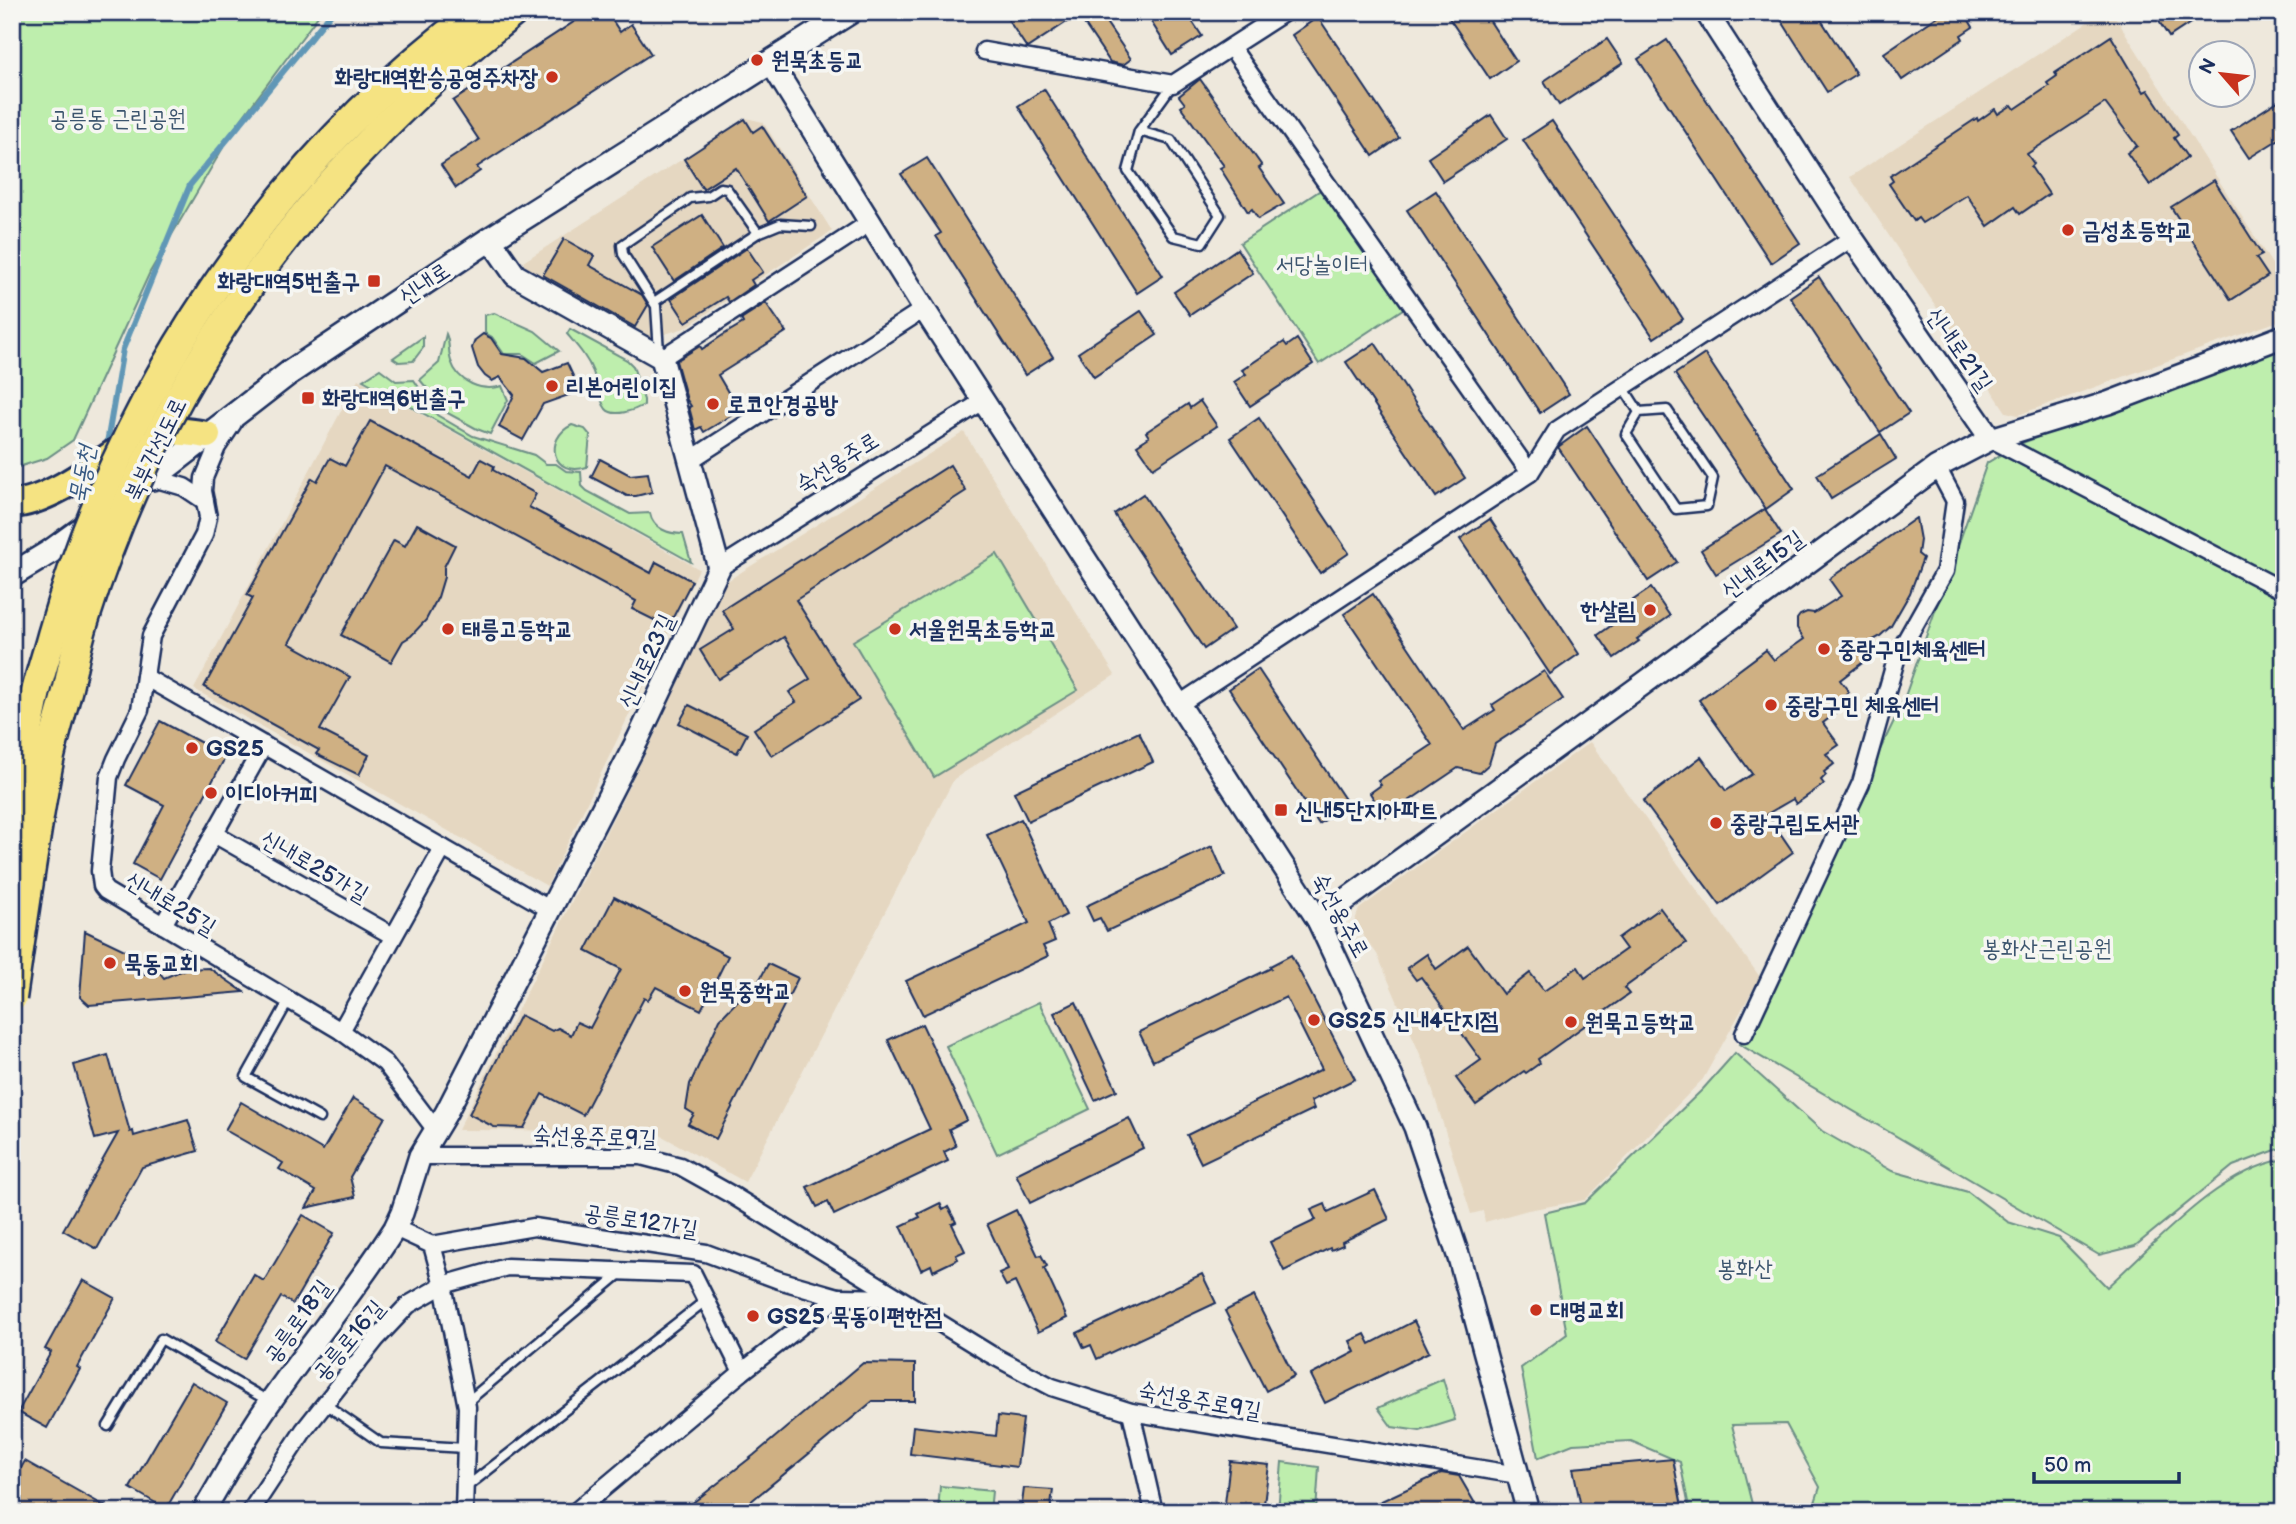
<svg xmlns="http://www.w3.org/2000/svg" width="2296" height="1524" viewBox="0 0 2296 1524" font-family="'Balsamiq Sans','Poor Story',sans-serif">
	<rect width="100%" height="100%" fill="#eee8dc"/>
	<filter id="ink" filterUnits="userSpaceOnUse"><feTurbulence type="fractalNoise" baseFrequency=".0143" numOctaves="2"/><feDisplacementMap in="SourceGraphic" scale="14" xChannelSelector="R" yChannelSelector="G"/><feConvolveMatrix kernelMatrix="1 2 1 2 8 2 1 2 1" color-interpolation-filters="sRGB"/></filter>
	<g filter="url(#ink)">
		<!-- built -->
		<g fill="#e5d7c1">
			<polygon points="2103,12 2112,12 2284,283 2284,319 2018,415 2006,412 1850,177"/>
			<polygon points="746,118 763,122 832,231 685,328 651,338 646,338 527,269 523,262"/>
			<polygon points="358,379 699,569 547,886 194,689"/>
			<polygon points="964,432 1115,675 954,779 745,1182 653,1131 458,1130 660,724 724,583"/>
			<polygon points="1590,742 1760,977 1703,1079 1585,1200 1528,1210 1485,1222 1483,1211 1471,1214 1425,1066 1377,954 1354,923 1359,909"/>
		</g>
		<!-- green -->
		<g fill="#beeead" stroke="#6c8e86" stroke-width="2">
			<polygon points="12,12 321,12 234,129 150,272 73,440 47,458 12,469"/>
			<polygon points="1336,180 1415,301 1319,364 1240,243"/>
			<polygon points="494,313 535,331 559,351 536,363 522,354 504,354 492,337 485,333 485,315"/>
			<path d="M570,329l57,31 6,6 11,34v5c-9,5 -30,13 -38,4 -7,-9 -9,-26 -13,-37 -6,-15 -16,-26 -26,-38z"/>
			<path d="M446,334c4,8 2,18 5,27 7,22 31,31 51,25l6,14 -18,34 -13,-5 -35,-19 -10,-16 -12,-14 19,-17z"/>
			<polygon points="423,337 423,348 413,361 399,362 393,358"/>
			<polygon points="2284,343 2284,1147 2233,1166 2135,1246 2099,1255 1739,1044 1903,702 1987,463 2017,445"/>
			<path d="M380,369l16,12 18,-1 23,35 36,21 61,19 12,9h10l10,7 15,1 1,14 5,5 43,23 20,-1c3,16 19,21 33,21l8,28 -328,-182z"/>
			<path d="M572,425l13,4 5,6 -3,32c-35,11 -44,-28 -15,-42z"/>
			<polygon points="997,554 1078,690 934,777 853,641"/>
			<polygon points="1039,1002 1090,1109 997,1154 946,1046"/>
			<path d="M1735,1053l87,78 70,40 76,21 40,30 51,16 48,49c49,-44 110,-115 177,-128v353h-472l8,-25 -34,-63 -54,1 22,87h-64l-10,-50 -49,-21 -58,3 -35,14 -17,-90 46,-34 -23,-121 41,-10 118,-114z"/>
			<polygon points="1443,1379 1455,1420 1420,1431 1392,1427 1378,1408"/>
			<polygon points="1282,1462 1319,1467 1316,1512 1278,1512"/>
			<polygon points="940,1486 992,1491 990,1512 938,1512"/>
		</g>
		<g fill="none" stroke-linecap="round" stroke-linejoin="round">
			<!-- stream -->
			<polyline stroke="#6197b6" stroke-width="6" points="106,449 123,349 190,185 332,12"/>
		</g>
		<!-- building -->
		<g fill="#cfb083" stroke="#1b2f5e" stroke-width="2">
			<polygon points="601,12 607,12 620,32 631,24 651,54 477,167 480,171 456,188 441,165 479,140 453,101 586,14 590,20"/>
			<polygon points="1003,12 1082,12 1027,48"/>
			<polygon points="1092,12 1099,12 1131,59 1123,65 1110,62 1081,19"/>
			<polygon points="1145,12 1186,12 1202,36 1172,55"/>
			<polygon points="1445,12 1484,12 1516,61 1490,79"/>
			<polygon points="1776,12 1816,12 1856,74 1827,92"/>
			<polygon points="1944,12 1964,12 1973,27 1961,35 1963,39 1902,80 1884,53"/>
			<polygon points="2153,12 2207,12 2169,37"/>
			<polygon points="1318,17 1399,138 1373,156 1292,35"/>
			<polygon points="2111,36 2144,92 2148,90 2178,135 2174,138 2187,157 2150,185 2127,153 2137,146 2105,103 2027,154 2034,164 2031,167 2049,194 2020,214 2015,207 1988,226 1967,195 1922,223 1918,218 1914,221 1889,184 1893,181 1890,176 1977,118 1978,121 1995,109 1998,114 2012,105 2015,109 2049,86 2047,83 2057,76 2055,73"/>
			<polygon points="1607,39 1623,63 1559,105 1544,81"/>
			<polygon points="1667,40 1800,243 1771,263 1638,59"/>
			<polygon points="1200,79 1262,166 1259,168 1284,204 1258,219 1252,209 1248,212 1220,168 1224,166 1181,107 1185,104 1179,96"/>
			<polygon points="1044,89 1163,276 1137,293 1018,106"/>
			<polygon points="2284,97 2284,136 2249,158 2231,131"/>
			<polygon points="1491,115 1507,139 1443,181 1428,158"/>
			<polygon points="745,119 753,132 762,126 807,196 769,221 736,168 703,189 684,159"/>
			<polygon points="1552,121 1683,319 1654,338 1523,140"/>
			<polygon points="927,158 1053,357 1025,375 936,236 941,233 901,174"/>
			<polygon points="2214,180 2262,255 2256,258 2268,276 2231,300 2171,207"/>
			<polygon points="1436,191 1569,394 1540,413 1407,210"/>
			<polygon points="702,215 723,248 674,281 652,247"/>
			<polygon points="564,239 594,256 589,265 642,295 648,305 635,327 543,275"/>
			<polygon points="747,248 763,272 751,280 754,285 729,302 726,297 686,322 671,299"/>
			<polygon points="1237,249 1253,273 1190,315 1174,292"/>
			<polygon points="1819,277 1909,413 1880,432 1790,297"/>
			<polygon points="766,303 786,332 718,375 739,411 704,432 701,427 695,430 689,407 691,406 687,400 676,361 700,346 702,349 723,335 743,323 741,319"/>
			<polygon points="1141,311 1157,335 1094,377 1078,353"/>
			<polygon points="483,334 491,338 502,354 526,358 543,372 567,363 580,391 543,404 523,440 499,427 514,395 500,377 492,381 485,376 478,367 472,348 475,340"/>
			<polygon points="1297,339 1313,364 1250,406 1234,382 1246,374 1242,370 1284,342 1287,346"/>
			<polygon points="1375,343 1465,478 1436,497 1346,362"/>
			<polygon points="1705,354 1794,489 1766,509 1675,374"/>
			<polygon points="1200,401 1217,426 1153,468 1137,445 1149,437 1146,432 1188,404 1190,408"/>
			<polygon points="1259,418 1349,553 1320,573 1230,438"/>
			<polygon points="370,421 472,476 481,459 494,466 493,470 536,494 529,507 651,573 656,562 692,581 668,627 632,609 636,601 385,466 289,643 350,677 320,730 369,755 359,775 316,754 319,750 204,687 253,598 247,595 312,478 317,481 330,458 345,466"/>
			<polygon points="1587,426 1677,562 1648,581 1558,447"/>
			<polygon points="1881,434 1896,459 1831,499 1817,475"/>
			<polygon points="600,459 630,475 648,473 652,492 636,496 627,496 591,477"/>
			<polygon points="950,465 966,491 796,600 859,700 772,756 754,729 796,702 789,692 810,679 784,637 718,679 700,650 734,629 722,610"/>
			<polygon points="1143,494 1233,629 1204,649 1114,514"/>
			<polygon points="1765,509 1781,534 1716,574 1701,550"/>
			<polygon points="1916,518 1920,540 1918,554 1923,558 1910,593 1891,626 1879,637 1857,649 1866,660 1840,680 1849,692 1836,702 1841,709 1823,723 1839,745 1826,754 1834,764 1824,772 1826,775 1821,780 1824,784 1796,804 1793,799 1767,814 1793,852 1720,905 1643,801 1701,757 1726,791 1752,774 1699,700 1766,650 1774,660 1804,639 1797,628 1797,619 1800,615 1807,612 1814,613 1841,596 1829,579"/>
			<polygon points="1490,519 1579,654 1550,674 1460,539"/>
			<polygon points="417,524 455,545 444,567 444,577 438,597 426,620 411,636 403,641 391,662 341,635 394,540 405,546"/>
			<polygon points="1651,588 1670,616 1637,639 1639,641 1614,658 1598,635 1612,625 1607,618"/>
			<polygon points="1373,594 1464,730 1495,710 1492,705 1544,671 1563,699 1495,744 1489,764 1479,773 1458,768 1385,817 1370,793 1381,785 1378,781 1432,745 1344,614"/>
			<polygon points="1258,669 1348,804 1319,824 1229,689"/>
			<polygon points="689,705 747,734 737,753 679,723"/>
			<polygon points="160,721 226,756 160,879 133,864 164,805 126,785"/>
			<polygon points="1139,732 1153,762 1028,821 1014,792"/>
			<polygon points="1021,819 1066,915 1048,924 1055,941 1043,946 1048,956 923,1015 906,981 1029,923 987,835"/>
			<polygon points="1212,846 1225,876 1107,931 1100,918 1093,921 1086,906"/>
			<polygon points="614,897 728,956 701,1010 656,987 648,1000 644,998 583,1115 542,1094 524,1128 494,1127 469,1114 520,1015 552,1031 558,1028 571,1035 577,1022 590,1028 621,969 586,951"/>
			<polygon points="1660,908 1686,943 1624,988 1629,994 1538,1059 1540,1063 1526,1073 1524,1071 1476,1105 1456,1078 1481,1060 1421,977 1416,980 1407,968 1427,954 1436,969 1468,946 1503,994 1530,973 1544,991 1578,967 1585,978 1626,949 1618,938"/>
			<polygon points="85,931 127,951 144,974 160,973 164,978 185,969 209,968 244,992 89,1005 80,997"/>
			<polygon points="1291,955 1355,1079 1311,1101 1314,1109 1201,1163 1187,1135 1322,1069 1286,997 1153,1061 1139,1032 1271,968 1270,966"/>
			<polygon points="768,964 798,978 716,1139 688,1124 694,1114 686,1109 690,1084 720,1019 743,995 750,998"/>
			<polygon points="1076,1002 1117,1090 1095,1100 1054,1013"/>
			<polygon points="922,1024 967,1120 949,1129 956,1146 944,1152 948,1161 834,1215 828,1202 817,1207 807,1187 930,1129 888,1040"/>
			<polygon points="108,1055 130,1132 133,1131 134,1136 188,1120 198,1151 142,1167 97,1249 63,1230 118,1133 95,1139 74,1065"/>
			<polygon points="353,1098 385,1117 350,1177 355,1197 306,1208 316,1191 279,1169 283,1163 225,1130 241,1102 323,1150"/>
			<polygon points="1129,1118 1143,1148 1030,1203 1016,1174"/>
			<polygon points="1375,1190 1389,1219 1342,1242 1343,1245 1331,1250 1330,1248 1284,1271 1270,1242 1316,1220 1311,1210 1325,1204 1328,1212"/>
			<polygon points="940,1203 943,1210 948,1207 956,1222 952,1224 965,1251 956,1255 958,1259 933,1271 931,1265 921,1270 901,1226 920,1217 918,1214"/>
			<polygon points="1016,1210 1038,1256 1041,1255 1047,1266 1044,1268 1067,1318 1038,1332 1015,1282 1006,1286 999,1273 1008,1269 987,1224"/>
			<polygon points="303,1215 334,1233 293,1304 281,1297 244,1359 215,1342 254,1275 264,1281"/>
			<polygon points="1202,1274 1216,1303 1097,1359 1091,1345 1084,1348 1077,1333"/>
			<polygon points="83,1280 115,1298 77,1367 80,1369 47,1428 18,1412 51,1352 45,1349"/>
			<polygon points="1254,1296 1294,1376 1266,1391 1225,1311"/>
			<polygon points="1414,1321 1429,1352 1325,1403 1311,1375 1355,1352 1350,1341 1365,1334 1370,1344"/>
			<polygon points="863,1363 915,1364 915,1401 873,1401 738,1512 681,1512 754,1455"/>
			<polygon points="192,1382 227,1403 166,1509 130,1488"/>
			<polygon points="998,1416 1023,1419 1017,1467 910,1454 913,1426 996,1436"/>
			<polygon points="1673,1459 1683,1512 1582,1512 1573,1468"/>
			<polygon points="25,1461 115,1512 30,1512 12,1502 12,1483"/>
			<polygon points="1230,1461 1269,1465 1263,1512 1224,1512"/>
			<polygon points="1441,1473 1459,1476 1480,1512 1358,1512"/>
			<polygon points="1024,1488 1053,1490 1050,1512 1021,1512"/>
		</g>
		<g fill="none" stroke-linecap="round" stroke-linejoin="round">
			<defs>
				<g id="service">
					<polyline points="1139,131 1171,140 1220,215 1202,243 1173,236 1128,171 1139,131 1173,84"/>
					<polyline points="758,233 780,224 811,226"/>
					<polyline points="654,302 758,233 727,189 720,188 708,196 690,198 685,202 622,245 623,254 656,306 659,352"/>
					<polyline points="1623,387 1639,412 1626,434 1676,509 1707,506 1713,478 1667,410 1639,412"/>
					<polyline points="289,1000 246,1077 320,1118"/>
					<polyline points="467,1402 621,1273"/>
					<polyline points="325,1404 381,1443 465,1448"/>
					<polyline points="108,1426 161,1339 270,1402"/>
					<polyline points="465,1488 705,1301"/>
				</g>
				<g id="minor">
					<polyline points="1231,47 1530,473"/>
					<polyline points="984,51 1173,84 1285,12"/>
					<polyline points="662,358 869,223"/>
					<polyline points="233,423 217,447 204,478 203,491 208,517 204,535 151,636 140,710 116,759 109,777 100,871 102,886 106,891 341,1031 385,1063 435,1129"/>
					<polyline points="1991,439 2284,591"/>
					<polyline points="689,461 924,309"/>
					<polyline points="153,478 184,487 205,501"/>
					<polyline points="719,568 983,401"/>
					<polyline points="145,677 551,910"/>
					<polyline points="1178,705 1530,473 1557,430 1852,238"/>
					<polyline points="214,834 393,936"/>
					<polyline points="163,925 264,745"/>
					<polyline points="341,1031 443,848"/>
					<polyline points="1744,1034 1861,783 1897,656 1945,571 1955,501 1937,467"/>
					<polyline points="420,1156 641,1156 680,1166 732,1195 990,1354 1052,1387 1131,1412 1518,1475"/>
					<polyline points="395,1228 432,1245 443,1285 467,1407 464,1512"/>
					<polyline points="432,1245 534,1227 706,1253 779,1280 838,1297"/>
					<polyline points="1131,1412 1154,1512"/>
					<polyline points="250,1512 304,1430 376,1339 408,1305 443,1285 507,1267 693,1274 742,1372"/>
					<polyline points="575,1512 742,1372 838,1297 898,1298"/>
				</g>
				<g id="tertiary">
					<polyline points="1706,12 1852,238 1991,439"/>
					<polyline points="771,63 924,309 1318,920 1415,1127 1460,1261 1528,1512"/>
					<polyline points="1318,920 1643,684 1937,467 1991,439 2108,403 2284,336"/>
					<path d="M203,1512c22,-37 42,-75 67,-110 41,-59 87,-114 125,-174l7,-15 18,-57 26,-43 192,-374 81,-171 -57,-210 -147,-83 -25,-36"/>
				</g>
				<g id="secondary">
					<polyline points="153,478 289,373 490,239 850,12"/>
					<polyline points="12,575 50,552 94,520"/>
				</g>
				<path id="primary" d="M12,504c41,-2 96,-48 131,-70 21,-5 42,-3 64,1"/>
			</defs>
			<!-- service casing -->
			<use href="#service" stroke="#1b2f5e" stroke-width="13"/>
			<!-- minor casing -->
			<use href="#minor" stroke="#1b2f5e" stroke-width="21"/>
			<!-- tertiary casing -->
			<use href="#tertiary" stroke="#1b2f5e" stroke-width="26"/>
			<!-- secondary casing -->
			<use href="#secondary" stroke="#1b2f5e" stroke-width="28"/>
			<!-- primary casing -->
			<use href="#primary" stroke="#1b2f5e" stroke-width="32"/>
			<!-- service -->
			<use href="#service" stroke="#f6f6f2" stroke-width="8"/>
			<!-- minor -->
			<use href="#minor" stroke="#f6f6f2" stroke-width="16"/>
			<!-- tertiary -->
			<use href="#tertiary" stroke="#f6f6f2" stroke-width="21"/>
			<!-- secondary -->
			<use href="#secondary" stroke="#f6f6f2" stroke-width="23"/>
			<!-- primary -->
			<use href="#primary" stroke="#f5e382" stroke-width="26"/>
			<defs>
				<g id="trunk-bridge">
					<path d="M12,831c7,-41 12,-84 21,-125 4,-24 13,-48 19,-71 69,-243 221,-472 424,-623"/>
					<path d="M12,998c11,-75 21,-152 35,-227 5,-28 14,-56 21,-83 5,-24 10,-49 18,-73 77,-244 226,-446 428,-603"/>
				</g>
			</defs>
			<!-- trunk-bridge casing -->
			<use href="#trunk-bridge" stroke="#1b2f5e" stroke-width="33" stroke-linecap="butt"/>
			<!-- trunk-bridge -->
			<use href="#trunk-bridge" stroke="#f5e382" stroke-width="28"/>
		</g>
	</g>
	<!-- markers -->
	<g fill="#c8321e" stroke="#f6f6f2" stroke-width="2.5">
		<circle cx="757" cy="60" r="7"/>
		<circle cx="552" cy="77" r="7"/>
		<circle cx="2068" cy="230" r="7"/>
		<rect x="367" y="274" width="14" height="14" rx="3.5"/>
		<circle cx="552" cy="386" r="7"/>
		<rect x="301" y="391" width="14" height="14" rx="3.5"/>
		<circle cx="713" cy="404" r="7"/>
		<circle cx="1650" cy="610" r="7"/>
		<circle cx="448" cy="629" r="7"/>
		<circle cx="895" cy="629" r="7"/>
		<circle cx="1824" cy="649" r="7"/>
		<circle cx="1771" cy="705" r="7"/>
		<circle cx="192" cy="748" r="7"/>
		<circle cx="211" cy="793" r="7"/>
		<rect x="1274" y="803" width="14" height="14" rx="3.5"/>
		<circle cx="1716" cy="823" r="7"/>
		<circle cx="110" cy="963" r="7"/>
		<circle cx="685" cy="991" r="7"/>
		<circle cx="1314" cy="1020" r="7"/>
		<circle cx="1571" cy="1022" r="7"/>
		<circle cx="1536" cy="1310" r="7"/>
		<circle cx="753" cy="1316" r="7"/>
	</g>
	<g text-anchor="middle" stroke-width="7" stroke-linejoin="round" paint-order="stroke">
		<!-- poi labels -->
		<g font-size="23" font-weight="bold" fill="#1b2f5e" stroke="#f6f6f2" text-anchor="start">
			<text x="771" y="68">원묵초등교</text>
			<text x="538" y="85" text-anchor="end">화랑대역환승공영주차장</text>
			<text x="2082" y="238">금성초등학교</text>
			<text x="360" y="289" text-anchor="end">화랑대역5번출구</text>
			<text x="566" y="394">리본어린이집</text>
			<text x="322" y="406">화랑대역6번출구</text>
			<text x="727" y="412">로코안경공방</text>
			<text x="1636" y="618" text-anchor="end">한살림</text>
			<text x="462" y="637">태릉고등학교</text>
			<text x="909" y="637">서울원묵초등학교</text>
			<text x="1838" y="657">중랑구민체육센터</text>
			<text x="1785" y="713">중랑구민 체육센터</text>
			<text x="206" y="756">GS25</text>
			<text x="225" y="801">이디아커피</text>
			<text x="1295" y="818">신내5단지아파트</text>
			<text x="1730" y="831">중랑구립도서관</text>
			<text x="124" y="971">묵동교회</text>
			<text x="699" y="999">원묵중학교</text>
			<text x="1328" y="1028">GS25 신내4단지점</text>
			<text x="1585" y="1030">원묵고등학교</text>
			<text x="1550" y="1318">대명교회</text>
			<text x="767" y="1324">GS25 묵동이편한점</text>
		</g>
		<!-- park labels -->
		<g font-size="23" fill="#3c556e" stroke="#f6f6f2">
			<text x="118" y="126">공릉동 근린공원</text>
			<text x="1322" y="272">서당놀이터</text>
			<text x="2047" y="956">봉화산근린공원</text>
			<text x="1745" y="1276">봉화산</text>
		</g>
		<!-- street labels -->
		<g font-size="23" fill="#1b2f5e" stroke="#f6f6f2">
			<text transform="translate(424 283) rotate(-34)" y="8">신내로</text>
			<text transform="translate(1960 349) rotate(55)" y="8">신내로21길</text>
			<text transform="translate(155 449) rotate(-64)" y="8">북부간선도로</text>
			<text transform="translate(837 462) rotate(-32)" y="8">숙선옹주로</text>
			<text transform="translate(1762 564) rotate(-37)" y="8">신내로15길</text>
			<text transform="translate(646 661) rotate(-65)" y="8">신내로23길</text>
			<text transform="translate(315 866) rotate(30)" y="8">신내로25가길</text>
			<text transform="translate(171 903) rotate(31)" y="8">신내로25길</text>
			<text transform="translate(1341 915) rotate(61)" y="8">숙선옹주로</text>
			<text transform="translate(595 1136) rotate(2)" y="8">숙선옹주로9길</text>
			<text transform="translate(641 1220) rotate(9)" y="8">공릉로12가길</text>
			<text transform="translate(297 1321) rotate(-54)" y="8">공릉로18길</text>
			<text transform="translate(348 1340) rotate(-50)" y="8">공릉로16길</text>
			<text transform="translate(1200 1400) rotate(10)" y="8">숙선옹주로9길</text>
		</g>
		<!-- water labels -->
		<g font-size="24" font-style="italic" fill="#385a83" stroke="#f6f6f2">
			<text transform="translate(82 474) rotate(-80)" y="8">묵동천</text>
		</g>
	</g>
	<!-- margin -->
	<rect width="2296" height="1524" fill="none" stroke="#f6f6f2" stroke-width="42"/>
	<rect x="21" y="21" width="2254" height="1482" fill="none" stroke="#1b2f5e" stroke-width="2.5" filter="url(#ink)"/>
	<!-- north arrow -->
	<g transform="translate(2222 74) rotate(298)"><circle r="33" fill="#f6f6f2" stroke="#9ea6b7" stroke-width="2"/>
	<path d="M0-5L12 26L0 18L-12 26Z" fill="#c8321e"/>
	<text y="-10" font-size="19" font-weight="bold" text-anchor="middle" fill="#1b2f5e">N</text>
	</g>
	<!-- scale -->
	<path d="M2034 1472v10h145v-10" fill="none" stroke="#1b2f5e" stroke-width="3.5"/>
	<text x="2044" y="1472" font-size="21" fill="#1b2f5e" stroke="#f6f6f2" stroke-width="5" paint-order="stroke">50 m</text>
</svg>
